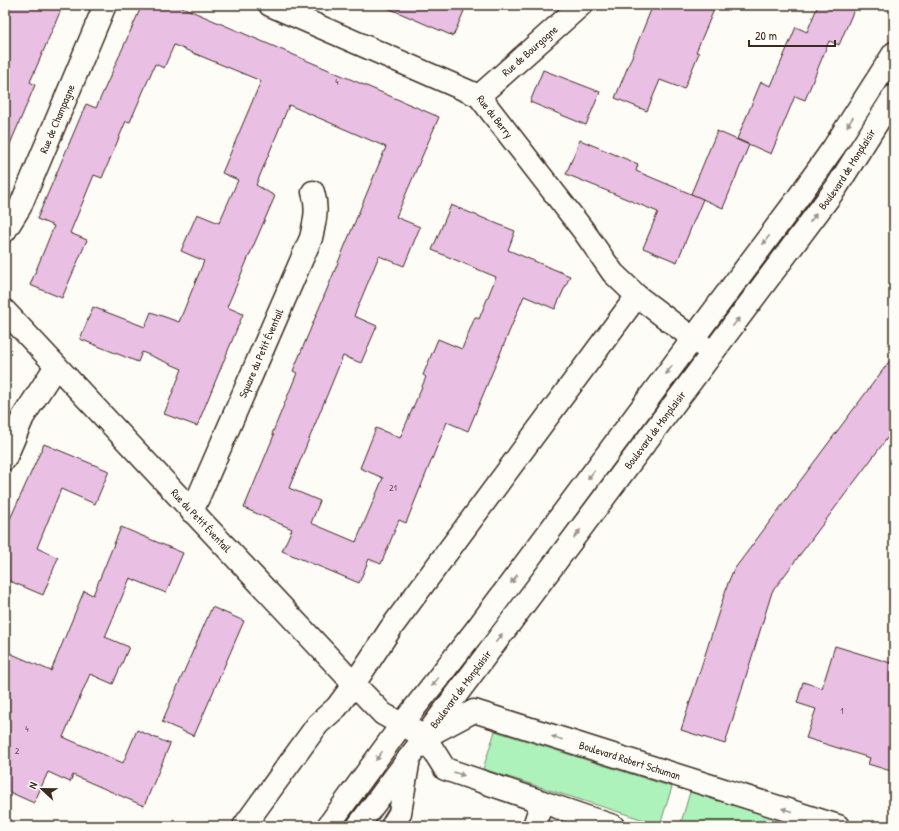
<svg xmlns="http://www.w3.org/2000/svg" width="899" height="831" viewBox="0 0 899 831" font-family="'Patrick Hand',sans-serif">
	<rect width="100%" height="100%" fill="#fdfcf7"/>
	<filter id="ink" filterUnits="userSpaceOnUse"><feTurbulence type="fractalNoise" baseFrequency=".025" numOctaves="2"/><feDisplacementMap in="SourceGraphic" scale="8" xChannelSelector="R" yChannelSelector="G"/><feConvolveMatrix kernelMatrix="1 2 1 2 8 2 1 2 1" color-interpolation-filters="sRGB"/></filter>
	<g filter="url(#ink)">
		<!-- green -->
		<g fill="#adf1bb" stroke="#748e6c">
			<polygon points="495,731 672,787 660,825 483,769"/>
			<polygon points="690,792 800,826 680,826"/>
		</g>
		<!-- building -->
		<g fill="#eabfe4" stroke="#3b2a1e">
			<polygon points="5,5 63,5 30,82 35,85 5,156"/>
			<polygon points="142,5 177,5 439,117 396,217 420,227 404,266 379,256 354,316 377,326 361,363 343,356 289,488 320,501 311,523 356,542 383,478 360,468 376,428 400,438 426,377 423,375 438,339 462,349 475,317 479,319 496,277 432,250 451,205 515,231 508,250 570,276 555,309 524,296 468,431 447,422 406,523 399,520 381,564 369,559 359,583 282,551 292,529 244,508 274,435 272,434 297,373 293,371 386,147 289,105 256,185 275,196 227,307 243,314 197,426 164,414 182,369 142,352 138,362 80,339 93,307 145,327 151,312 179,322 204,261 181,251 197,214 219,223 238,180 222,173 261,81 174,45 164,68 155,64 130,122 126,121 102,178 94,175 70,233 87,240 62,298 30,285 54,226 37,219 86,104 96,108"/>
			<polygon points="381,5 451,5 464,11 453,36"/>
			<polygon points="653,5 716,5 696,52 699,53 684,89 660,80 647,111 615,98"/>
			<polygon points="818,5 856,5 839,45 829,41 805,100 795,96 771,154 737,139 761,82 771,86 796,27 807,32"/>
			<polygon points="543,70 600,92 586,125 530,102"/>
			<polygon points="717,131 749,145 723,208 691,194"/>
			<polygon points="580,140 638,164 636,171 703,199 677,262 643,248 658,212 566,174"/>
			<polygon points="894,355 894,429 772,592 725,744 681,730 728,583 733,571"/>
			<polygon points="44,444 109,471 95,504 61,489 37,548 58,558 43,595 5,579 5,530"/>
			<polygon points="121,527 183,553 166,593 130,578 105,637 129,647 113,684 90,674 63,737 123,763 137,730 170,744 144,806 73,775 70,782 48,772 34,803 5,790 5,651 51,671 84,591 93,595"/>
			<polygon points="212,607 244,621 194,736 162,722"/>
			<polygon points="835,646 894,664 894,772 868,764 870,758 806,738 816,709 797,703 803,682 822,688"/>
		</g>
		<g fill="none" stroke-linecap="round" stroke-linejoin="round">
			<defs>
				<g id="minor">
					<path id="s1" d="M270,5l209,91 104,134 30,43 24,23 75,57"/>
					<path id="s2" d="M479,96l102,-91"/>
					<path id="s3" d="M5,231l15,-24 85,-202"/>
					<path id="s4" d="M5,311l349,373 29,30 42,23 20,32 168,57"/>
					<polyline points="5,459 23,417 56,366"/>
					<path id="s5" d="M192,512l119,-274c4,-17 7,-30 2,-46"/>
					<path id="s6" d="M425,737l49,-26 364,115"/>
					<polyline points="244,826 318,724 337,707 354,684 391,628 637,296"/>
					<polyline points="392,826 400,813 409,758"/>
					<polyline points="534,826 542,802"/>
				</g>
				<g id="major">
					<polyline points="328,826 402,724 475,631 795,202 834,147 894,53"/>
					<path id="s7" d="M358,826l478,-638 58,-92"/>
				</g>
			</defs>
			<!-- minor casing -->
			<use href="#minor" stroke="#3b2a1e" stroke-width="25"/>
			<!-- major casing -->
			<use href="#major" stroke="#3b2a1e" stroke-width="25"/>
			<!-- minor -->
			<use href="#minor" stroke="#fdfcf7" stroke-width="22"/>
			<!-- major -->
			<use href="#major" stroke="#fdfcf7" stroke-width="22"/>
		</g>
		<!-- one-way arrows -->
		<defs><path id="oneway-solid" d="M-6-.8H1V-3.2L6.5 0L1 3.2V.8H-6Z"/></defs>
		<g fill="#9c938a">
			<use href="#oneway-solid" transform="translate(850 122) rotate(123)"/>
			<use href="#oneway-solid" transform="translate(813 218) rotate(-53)"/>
			<use href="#oneway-solid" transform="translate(766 240) rotate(127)"/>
			<use href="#oneway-solid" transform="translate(736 322) rotate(-53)"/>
			<use href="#oneway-solid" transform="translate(669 370) rotate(127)"/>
			<use href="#oneway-solid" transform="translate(591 475) rotate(127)"/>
			<use href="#oneway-solid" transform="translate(577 534) rotate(-53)"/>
			<use href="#oneway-solid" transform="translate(514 579) rotate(127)"/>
			<use href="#oneway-solid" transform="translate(499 638) rotate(-53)"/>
			<use href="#oneway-solid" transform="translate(435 682) rotate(128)"/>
			<use href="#oneway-solid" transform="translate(557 738) rotate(-163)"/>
			<use href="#oneway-solid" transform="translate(379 756) rotate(126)"/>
			<use href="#oneway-solid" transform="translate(459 774) rotate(19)"/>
			<use href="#oneway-solid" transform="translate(787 810) rotate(-163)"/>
		</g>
	</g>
	<g text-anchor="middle" stroke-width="3.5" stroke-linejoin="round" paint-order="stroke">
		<!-- number labels -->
		<g font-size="9" fill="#674f50">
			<text x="337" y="85">4</text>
			<text x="393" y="491">21</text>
			<text x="842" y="714">1</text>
			<text x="27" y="732">4</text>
			<text x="17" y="754">2</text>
		</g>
		<!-- street labels -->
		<g font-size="11" fill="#3b2a1e" stroke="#fdfcf7">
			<text dy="4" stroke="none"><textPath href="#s2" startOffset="68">Rue de Bourgogne</textPath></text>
			<text dy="4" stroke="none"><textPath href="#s1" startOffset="254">Rue du Berry</textPath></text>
			<text dy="4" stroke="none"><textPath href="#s3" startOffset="124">Rue de Champagne</textPath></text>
			<text dy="4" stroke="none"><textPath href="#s7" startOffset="819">Boulevard de Monplaisir</textPath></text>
			<text dy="4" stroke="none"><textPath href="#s5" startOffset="173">Square du Petit Éventail</textPath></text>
			<text dy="4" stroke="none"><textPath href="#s7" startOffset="495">Boulevard de Monplaisir</textPath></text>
			<text dy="4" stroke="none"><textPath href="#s4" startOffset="287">Rue du Petit Éventail</textPath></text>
			<text dy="4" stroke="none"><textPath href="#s7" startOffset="171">Boulevard de Monplaisir</textPath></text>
			<text dy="4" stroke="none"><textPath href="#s6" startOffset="219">Boulevard Robert Schuman</textPath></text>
		</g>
	</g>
	<!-- margin -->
	<rect width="899" height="831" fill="none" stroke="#fdfcf7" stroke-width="20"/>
	<rect x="10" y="10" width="879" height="811" fill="none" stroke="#3b2a1e" stroke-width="1.5" filter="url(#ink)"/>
	<!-- north arrow -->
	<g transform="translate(42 789) rotate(292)" stroke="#fdfcf7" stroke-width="3" paint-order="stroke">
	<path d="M0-3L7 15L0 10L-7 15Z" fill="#3b2a1e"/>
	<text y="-6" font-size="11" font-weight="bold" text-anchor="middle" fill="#3b2a1e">N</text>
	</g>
	<!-- scale -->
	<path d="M749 40v6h86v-6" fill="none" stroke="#3b2a1e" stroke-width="2"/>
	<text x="755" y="40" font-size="12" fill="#3b2a1e" stroke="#fdfcf7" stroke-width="3" paint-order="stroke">20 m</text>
</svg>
